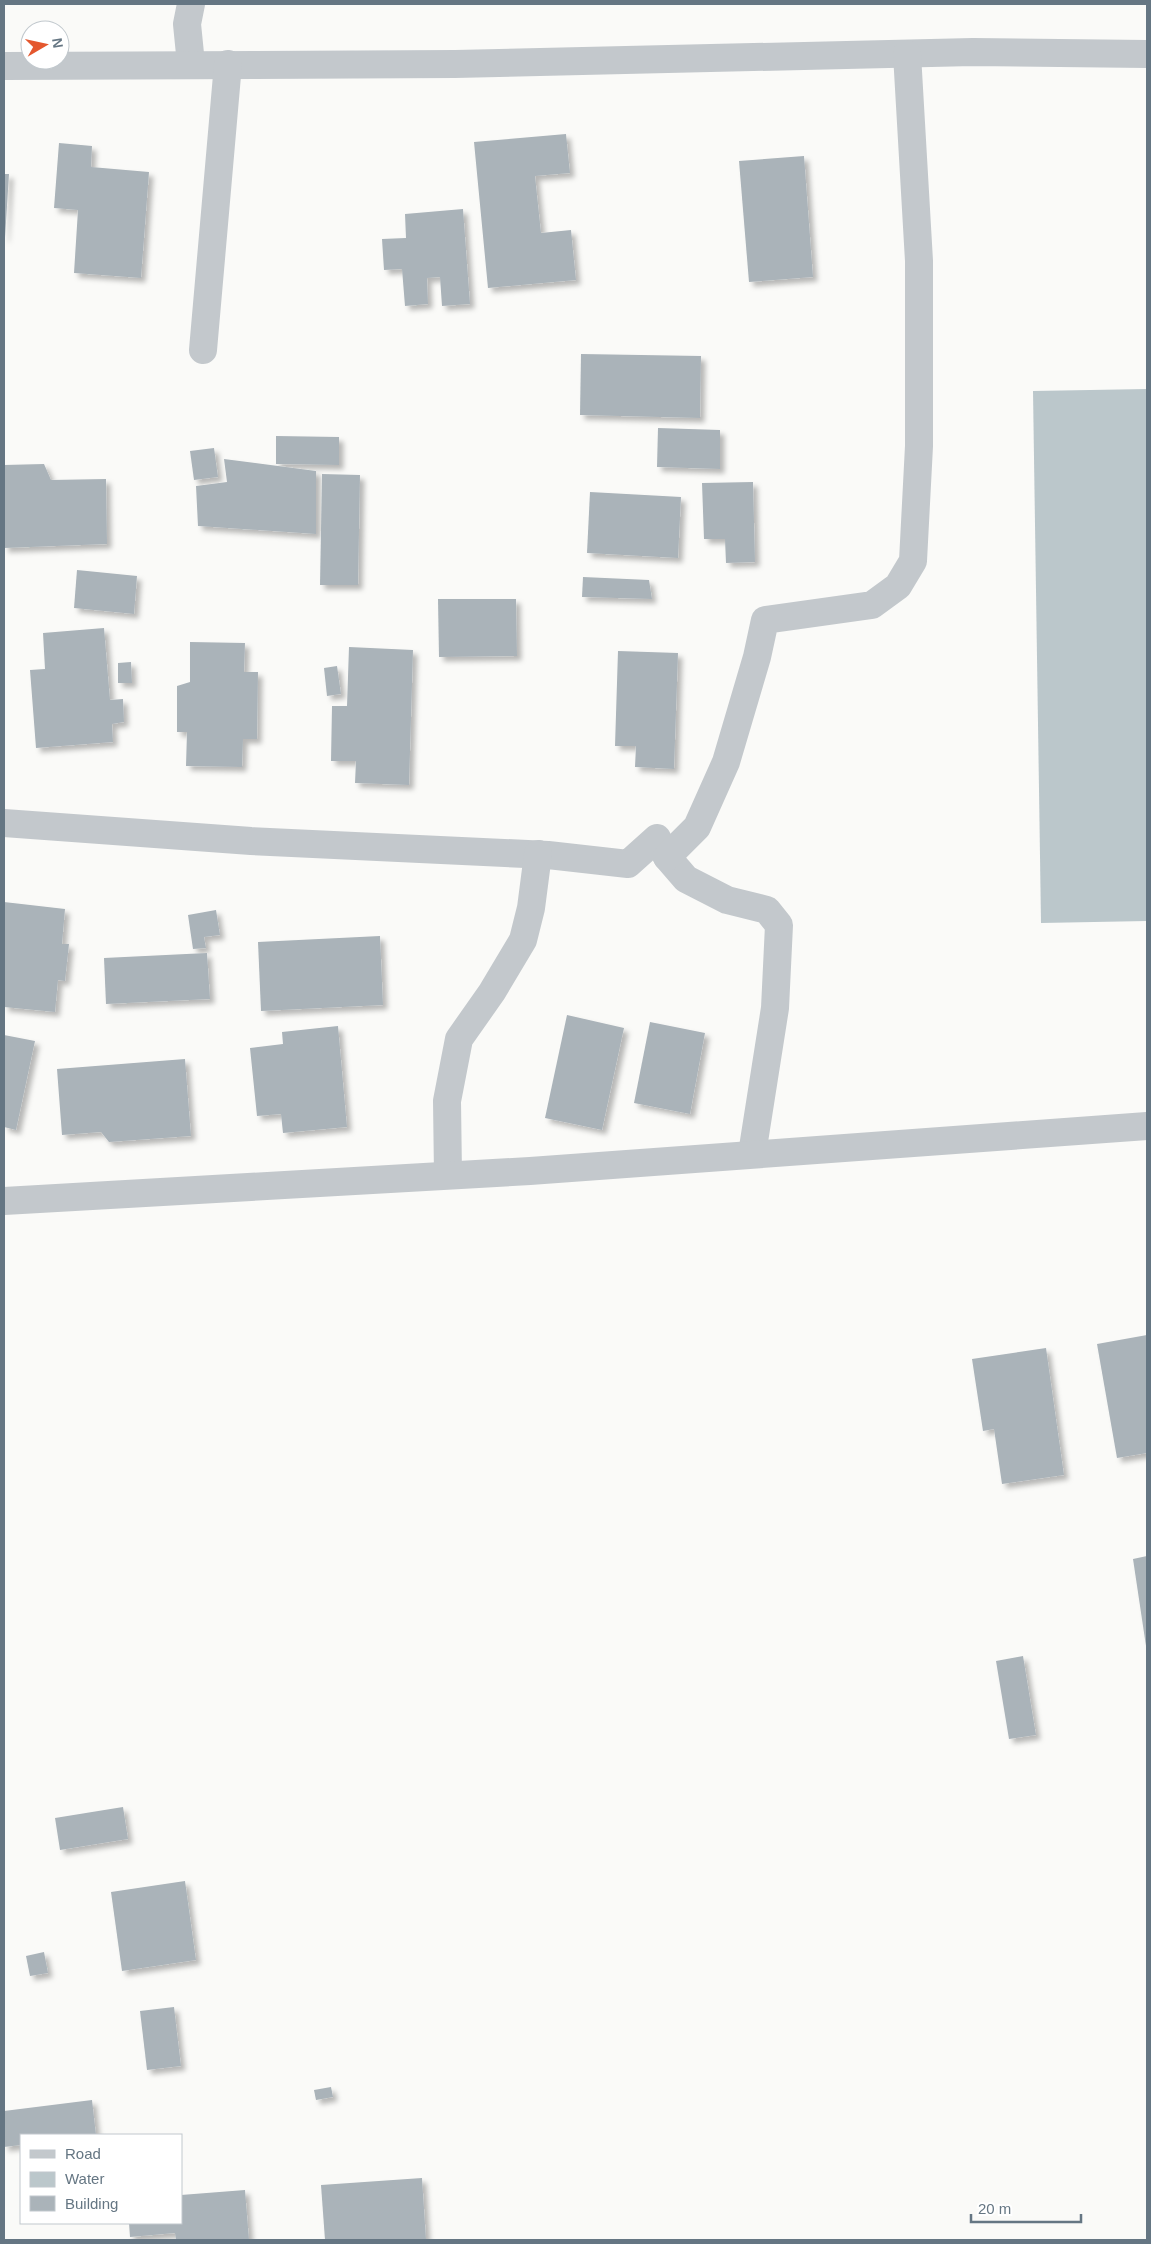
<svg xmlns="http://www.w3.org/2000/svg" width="1151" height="2244" viewBox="0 0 1151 2244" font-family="Helvetica,sans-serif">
	<defs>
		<filter id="shadow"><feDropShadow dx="4.5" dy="4.5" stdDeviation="2.5" flood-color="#0004"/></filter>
	</defs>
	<rect width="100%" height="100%" fill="#fafaf8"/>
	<!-- water -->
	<polygon fill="#bbc7cb" points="1147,389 1147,921 1041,923 1033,391"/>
	<!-- building -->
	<g fill="#aab3b9" filter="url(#shadow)">
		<polygon points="566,134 570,173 535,176 541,233 571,230 576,280 488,288 474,142"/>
		<polygon points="59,143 92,146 91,167 149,172 141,278 74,273 78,210 54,208"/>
		<polygon points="804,156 813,277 749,282 739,161"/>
		<polygon points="4,174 9,174 5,238 4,238"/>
		<polygon points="463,209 470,304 442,306 440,277 427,278 428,304 405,306 402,269 384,270 382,239 406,238 405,214"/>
		<polygon points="581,354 701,356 700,418 580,415"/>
		<polygon points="658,428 720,430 720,469 657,467"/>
		<polygon points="276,436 339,437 339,465 276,464"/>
		<polygon points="214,448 218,477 194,480 190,451"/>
		<polygon points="224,459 316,471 316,534 198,526 196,486 227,482"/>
		<polygon points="44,464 51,480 106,479 107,544 4,548 4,465"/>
		<polygon points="322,474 360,475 358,585 320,585"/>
		<polygon points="753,482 755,562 726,563 725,539 704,539 702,483"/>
		<polygon points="590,492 681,497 678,558 587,553"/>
		<polygon points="77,570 137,576 134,614 74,608"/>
		<polygon points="583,577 649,580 652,599 582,597"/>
		<polygon points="438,599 516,599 517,656 439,657"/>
		<polygon points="104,628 110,700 123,699 124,722 112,724 113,742 36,748 30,670 45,669 43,633"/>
		<polygon points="190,642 245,643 244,672 258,672 257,739 243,739 242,767 186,766 187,732 177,732 177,686 190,682"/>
		<polygon points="349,647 413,650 409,785 355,783 356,761 331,761 332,706 347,706"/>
		<polygon points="618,651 678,653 674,769 635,767 636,746 615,746"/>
		<polygon points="131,662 132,683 118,683 118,663"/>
		<polygon points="337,666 341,694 327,696 324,668"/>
		<polygon points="4,902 65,909 62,944 69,944 65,981 58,980 55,1012 4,1007"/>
		<polygon points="216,910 220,935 204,937 206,948 193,949 188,915"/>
		<polygon points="380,936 383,1005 261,1011 258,942"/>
		<polygon points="207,953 210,999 106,1004 104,958"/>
		<polygon points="567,1015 624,1028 602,1130 545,1118"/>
		<polygon points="650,1022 705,1033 690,1114 634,1103"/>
		<polygon points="338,1026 347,1127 283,1133 281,1114 257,1116 250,1048 283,1044 282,1032"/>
		<polygon points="4,1035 35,1041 16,1130 4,1127"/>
		<polygon points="185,1059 191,1136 109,1142 101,1132 62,1135 57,1069"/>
		<polygon points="1147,1335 1147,1453 1117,1458 1097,1344"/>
		<polygon points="1046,1348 1064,1475 1002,1484 994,1429 983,1431 972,1359"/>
		<polygon points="1147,1556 1147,1646 1146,1646 1133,1559"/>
		<polygon points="1023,1656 1036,1735 1009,1739 996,1661"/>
		<polygon points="123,1807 128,1839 60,1850 55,1818"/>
		<polygon points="185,1881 196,1960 122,1971 111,1892"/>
		<polygon points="44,1952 48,1973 30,1976 26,1956"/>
		<polygon points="174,2007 181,2066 147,2070 140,2011"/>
		<polygon points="331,2087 333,2097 316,2100 314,2090"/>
		<polygon points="92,2100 96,2135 21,2135 21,2145 4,2147 4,2111"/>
		<polygon points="422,2178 426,2240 325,2240 321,2185"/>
		<polygon points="245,2190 249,2240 176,2240 175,2233 130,2237 129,2223 181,2223 181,2195"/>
	</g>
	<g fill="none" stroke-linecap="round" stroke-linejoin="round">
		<!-- minor -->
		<g stroke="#c3c8cc" stroke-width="28">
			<polyline points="191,64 187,24 191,4"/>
			<polyline points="4,66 455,64 973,52 1147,54"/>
			<polyline points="203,350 228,64"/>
			<polyline points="4,823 251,841 548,855 628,864 657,838 667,857 686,879 727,900 767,910 779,925 775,1008 752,1154"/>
			<polyline points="667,857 697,827 726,762 757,657 765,620 872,605 898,586 913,561 919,446 919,261 907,54"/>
			<polyline points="448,1175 447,1101 459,1039 492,992 523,940 531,908 538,854"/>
			<polyline points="4,1201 530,1171 1147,1126"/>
		</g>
	</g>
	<!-- border -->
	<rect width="1151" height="2244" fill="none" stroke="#657683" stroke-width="10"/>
	<!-- legend -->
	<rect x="20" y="2134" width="162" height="90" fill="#ffffff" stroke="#c1c8cd"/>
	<rect x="30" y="2150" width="25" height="8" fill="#c3c8cc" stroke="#c1c8cd"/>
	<text x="65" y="2159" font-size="15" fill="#657683">Road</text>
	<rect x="30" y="2172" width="25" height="15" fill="#bbc7cb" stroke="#c1c8cd"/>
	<text x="65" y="2184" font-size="15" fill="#657683">Water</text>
	<rect x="30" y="2196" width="25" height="15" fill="#aab3b9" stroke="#c1c8cd"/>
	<text x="65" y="2209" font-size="15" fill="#657683">Building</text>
	<!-- north arrow -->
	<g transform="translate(45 45) rotate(81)"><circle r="24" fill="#ffffff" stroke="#c1c8cd"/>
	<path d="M0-4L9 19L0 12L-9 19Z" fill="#e4572e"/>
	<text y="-8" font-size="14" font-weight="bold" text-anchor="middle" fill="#657683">N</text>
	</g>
	<!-- scale -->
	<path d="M971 2214v8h110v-8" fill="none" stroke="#657683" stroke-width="2.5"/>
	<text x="978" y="2214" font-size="15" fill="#657683" stroke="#ffffff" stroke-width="4" paint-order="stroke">20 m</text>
</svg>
